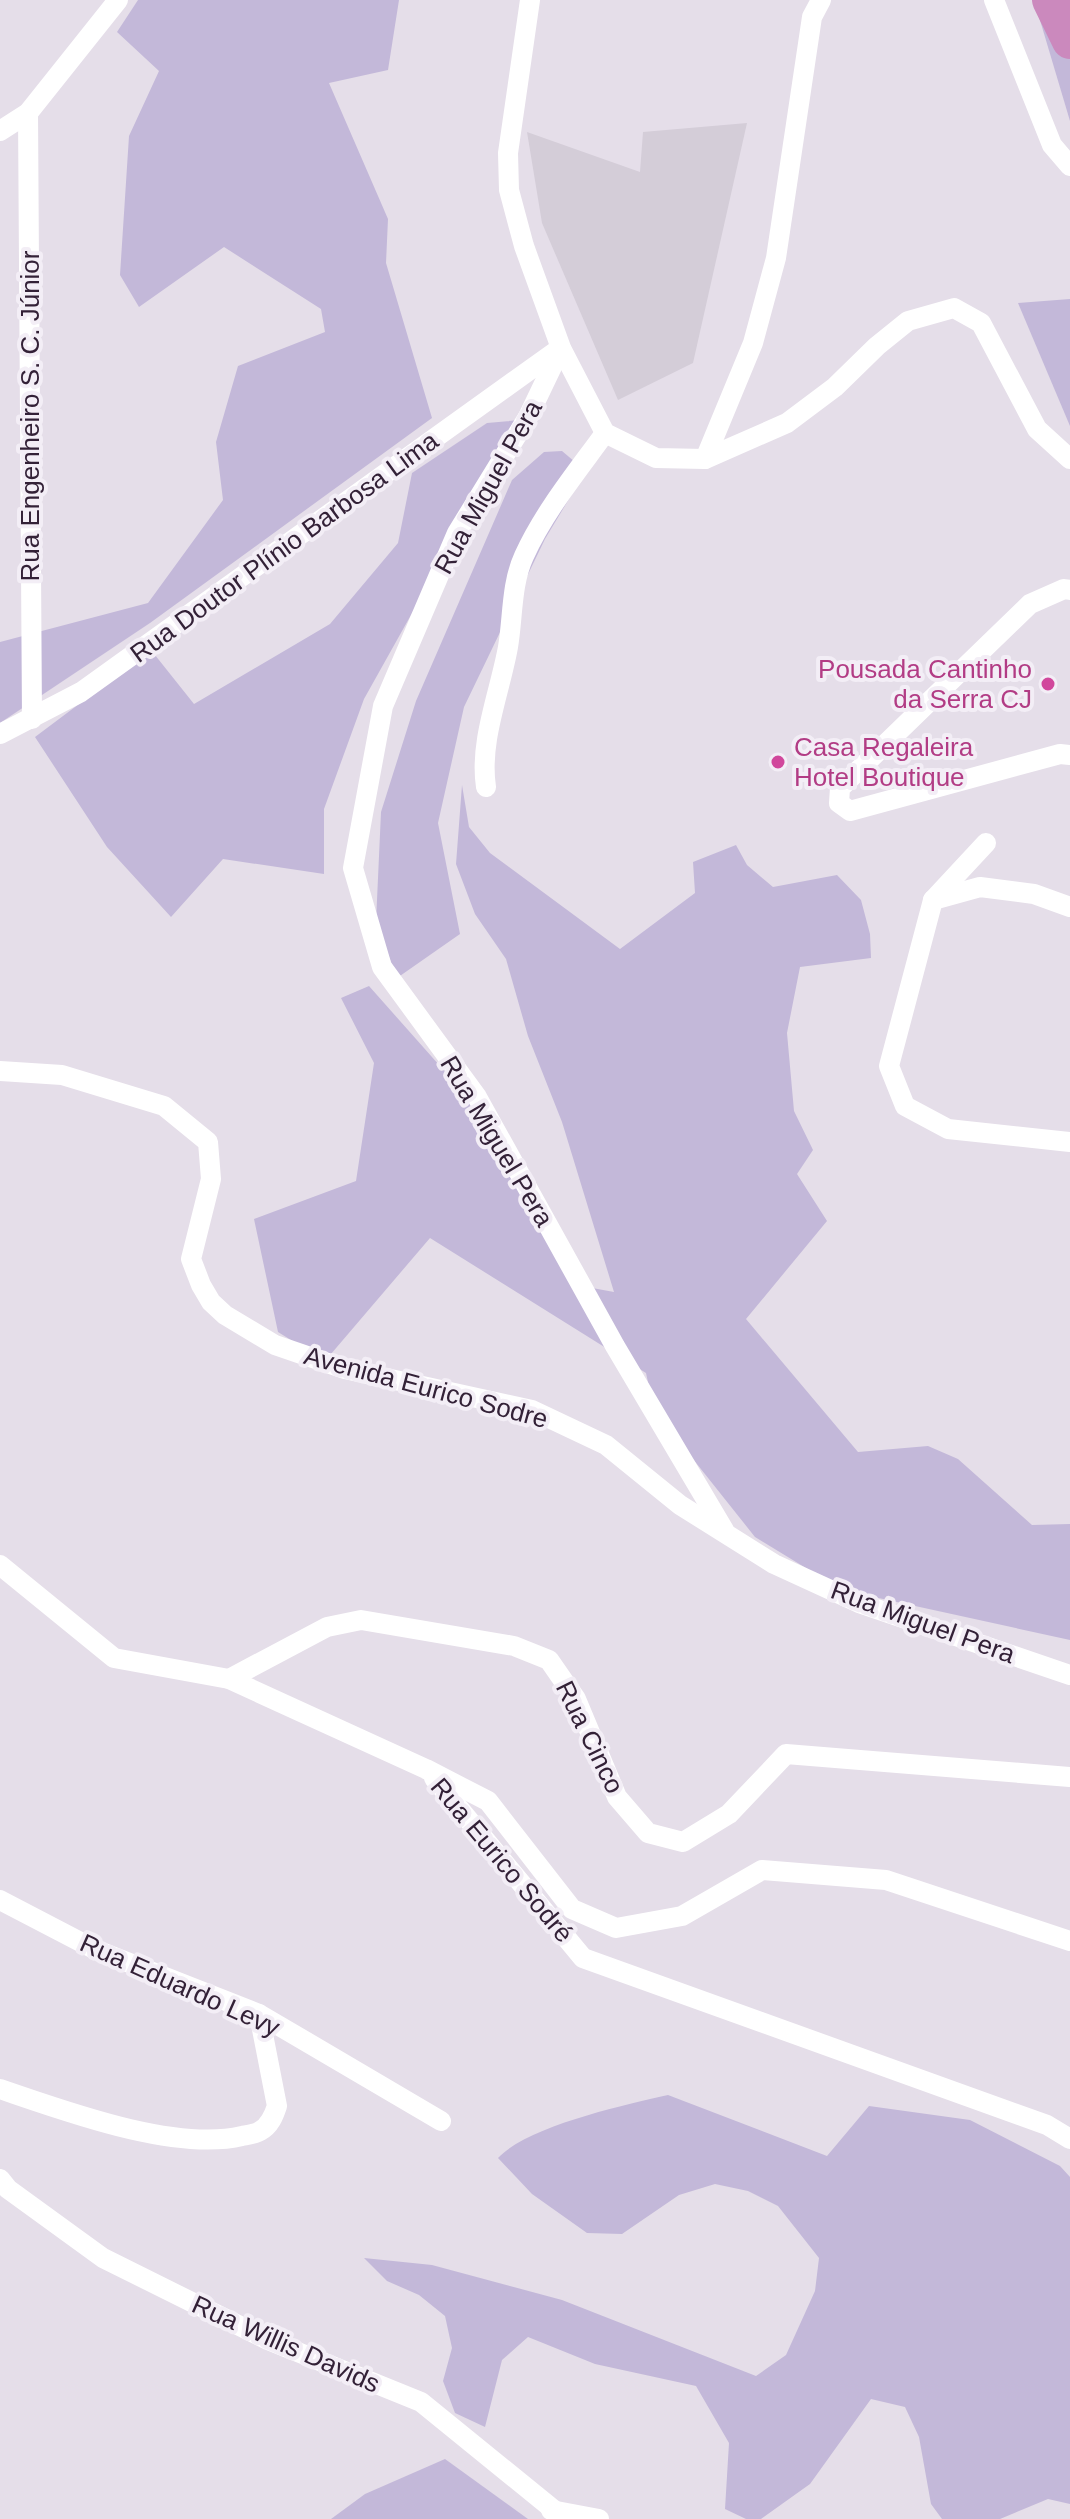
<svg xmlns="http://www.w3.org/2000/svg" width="1070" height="2519" viewBox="0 0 1070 2519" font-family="Arial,sans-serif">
	<rect width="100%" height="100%" fill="#e5dee9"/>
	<!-- built -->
	<polygon fill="#d4cdd8" points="747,123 693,363 618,400 542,223 527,132 640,172 643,132"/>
	<!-- green -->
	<g fill="#c3b8d9">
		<polygon points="138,0 399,0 388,70 329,83 388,219 386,263 432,418 150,623 0,723 0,642 148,603 223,500 216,442 238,366 325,332 321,309 224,247 139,307 120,275 129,136 159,71 117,32"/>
		<polygon points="1034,0 1070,0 1070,121"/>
		<polygon points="1070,299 1070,426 1018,303"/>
		<polygon points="520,420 364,699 324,809 324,874 223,859 171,917 107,847 35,737 151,650 194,704 330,624 398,543 412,473 487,423"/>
		<polygon points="562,451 575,462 572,494 545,539 464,707 438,823 460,934 397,978 376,922 381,812 416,701 512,480 544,452"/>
		<polygon points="462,785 469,827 490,853 620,949 695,893 693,862 736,845 747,865 773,887 837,875 861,900 870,934 871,958 800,967 787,1033 794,1111 813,1150 797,1174 827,1221 746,1319 858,1452 928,1446 958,1459 1032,1525 1070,1524 1070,1640 842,1590 755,1537 654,1410 646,1373 430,1238 325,1361 278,1332 254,1219 356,1181 374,1063 341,998 369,986 463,1092 576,1285 614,1292 562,1122 528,1036 506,959 475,914 456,864"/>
		<path d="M668,2095l159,61 42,-50 101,14 90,46 10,11v327l-22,-5 -48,20h-58l-11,-15 -12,-67 -14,-30 -34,-8 -61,85 -49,35h-15l-21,-10 4,-66 -33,-57 -101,-22 -67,-27 -26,23 -17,67 -30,-14 -12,-32 9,-33 -7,-32 -26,-21 -32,-14 -23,-23 68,7 130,35 194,76 30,-21 29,-64 4,-33 -41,-52 -30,-15 -33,-7 -36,11 -57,39 -35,-1 -55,-39 -34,-36c30,-32 126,-53 170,-63z"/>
		<polygon points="445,2459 528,2519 331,2519 365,2494"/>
	</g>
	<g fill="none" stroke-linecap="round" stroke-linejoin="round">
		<!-- river -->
		<polyline stroke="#cb89bd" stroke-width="36" points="1050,0 1070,41"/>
		<!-- minor -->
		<g stroke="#fff" stroke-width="20">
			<polyline points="530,0 508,153 509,190 524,246 561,348 605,433 656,458 705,459 787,423 835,387 877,346 908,321 954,308 981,323 1037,429 1070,459"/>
			<polyline points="994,0 1052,145 1070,166"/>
			<polyline points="28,113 32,719"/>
			<polyline points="0,131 28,113 118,0"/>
			<polyline points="561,348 528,417 457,533 383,706 353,868 382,967 477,1097 615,1346 724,1530"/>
			<polyline points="705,459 753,343 776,258 812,17 821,0"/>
			<polyline points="1070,590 1064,589 1030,604 840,788 839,803 850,811 1060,754 1070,755"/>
			<polyline points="0,734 81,692 559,349"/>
			<path d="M486,787c-7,-46 14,-95 22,-140 5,-29 3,-63 16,-91 20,-44 52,-83 81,-123"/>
			<polyline points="986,843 933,900 889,1066 905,1106 948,1129 1070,1142"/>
			<polyline points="933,900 980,887 1034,894 1070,907"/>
			<polyline points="0,1071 62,1075 164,1106 208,1142 211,1179 191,1259 201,1285 211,1302 225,1315 275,1345 345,1369 532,1410 606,1445 680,1505 774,1564 859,1603 1070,1675"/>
			<polyline points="0,1565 114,1658 229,1679 426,1769 488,1801 572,1909 616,1928 682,1916 762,1870 886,1880 1070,1941"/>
			<polyline points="229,1679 327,1627 361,1620 514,1646 549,1660 576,1699 617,1797 648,1833 683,1842 729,1814 786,1754 1070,1777"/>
			<polyline points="434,1778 583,1958 1047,2125 1070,2139"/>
			<polyline points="0,1900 94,1949 259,2014 441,2121"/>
			<path d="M0,2089c65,22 175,63 242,47 5,-1 14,-2 18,-5 10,-5 14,-16 17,-25l-18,-92"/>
			<polyline points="0,2179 8,2189 103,2258 268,2340 421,2402 565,2519"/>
			<polyline points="551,2510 599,2519"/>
		</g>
	</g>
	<!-- markers -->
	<g fill="#d1479c" stroke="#f3eef6" stroke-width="3">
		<circle cx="1048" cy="684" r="8"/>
		<circle cx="778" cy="762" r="8"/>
	</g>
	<g text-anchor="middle" stroke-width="8" stroke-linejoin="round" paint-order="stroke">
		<!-- street labels -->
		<g font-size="26" fill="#332137" stroke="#f3eef6">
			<text transform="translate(30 416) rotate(-90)" y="9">Rua Engenheiro S. C. Júnior</text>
			<text transform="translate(488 487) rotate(-61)" y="9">Rua Miguel Pera</text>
			<text transform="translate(284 547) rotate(-36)" y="9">Rua Doutor Plínio Barbosa Lima</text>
			<text transform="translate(497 1141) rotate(59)" y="9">Rua Miguel Pera</text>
			<text transform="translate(426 1387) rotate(15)" y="9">Avenida Eurico Sodre</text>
			<text transform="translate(923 1622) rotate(20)" y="9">Rua Miguel Pera</text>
			<text transform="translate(590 1737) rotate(64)" y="9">Rua Cinco</text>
			<text transform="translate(502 1860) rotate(50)" y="9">Rua Eurico Sodré</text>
			<text transform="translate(180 1985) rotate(24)" y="9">Rua Eduardo Levy</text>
			<text transform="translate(286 2344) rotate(24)" y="9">Rua Willis Davids</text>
		</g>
		<!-- hotel labels -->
		<g font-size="26" fill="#b23c85" stroke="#f3eef6" text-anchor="end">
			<text x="1032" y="678">Pousada Cantinho<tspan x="1032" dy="30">da Serra CJ</tspan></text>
			<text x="794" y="756" text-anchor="start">Casa Regaleira<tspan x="794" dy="30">Hotel Boutique</tspan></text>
		</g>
	</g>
</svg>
